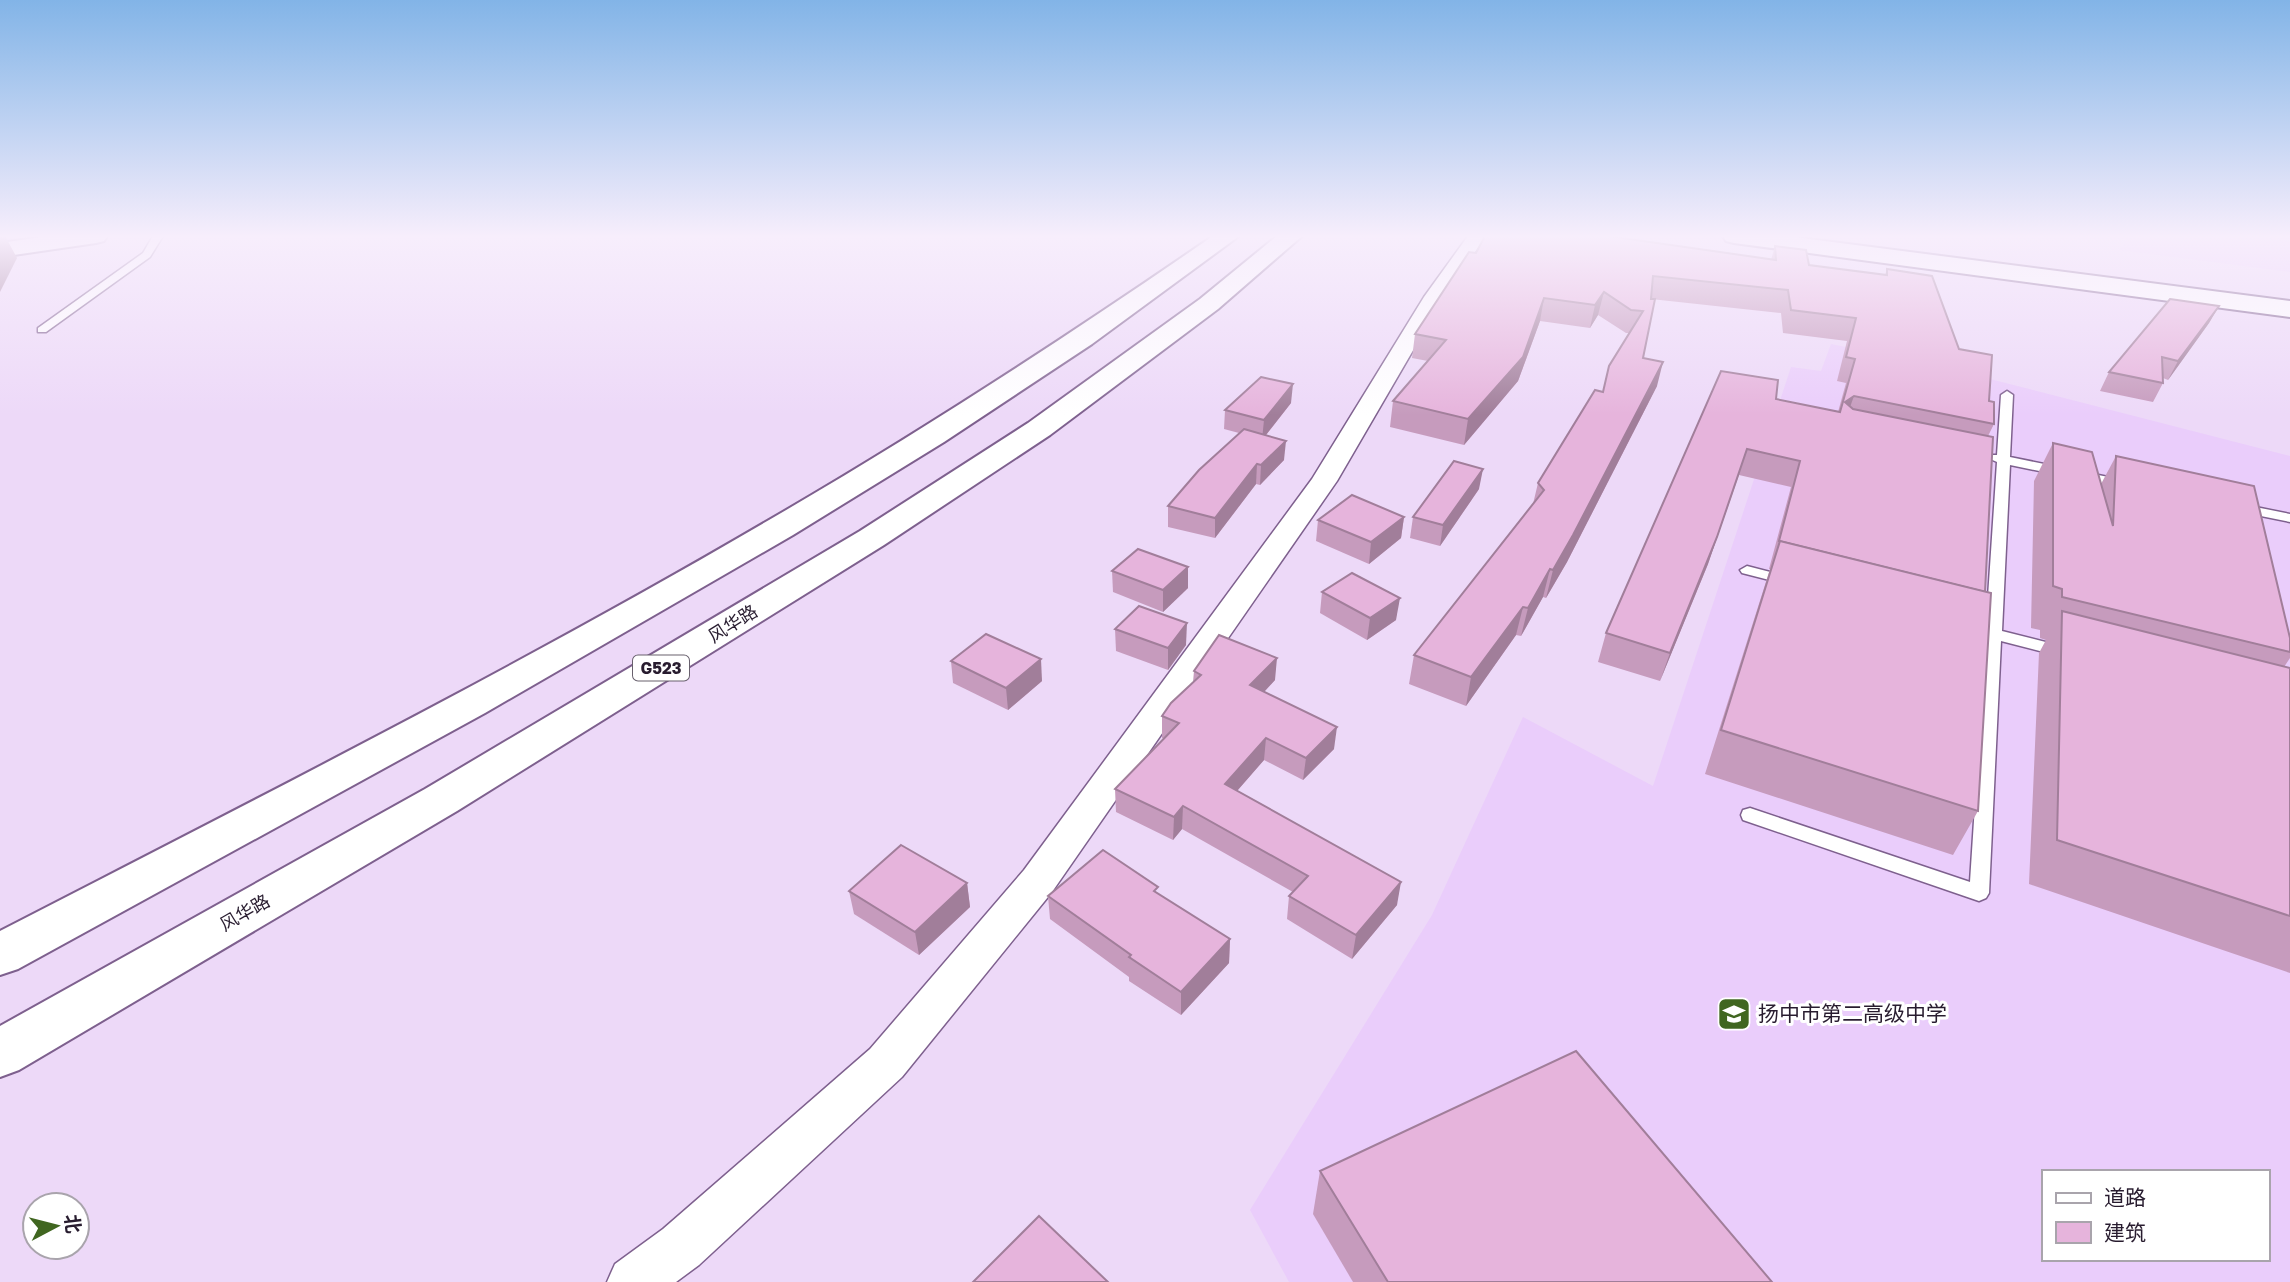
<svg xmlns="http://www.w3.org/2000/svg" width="2290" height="1282" viewBox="0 0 2290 1282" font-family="'Golos Text','Noto Sans SC',sans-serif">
	<rect width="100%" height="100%" fill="#edd9f8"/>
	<!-- built -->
	<g fill="#eacdfb" fill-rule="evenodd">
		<polygon points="2128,236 2290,236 2290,272 2119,250"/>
		<path d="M1831,344l116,24 343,88v826h-1001l-39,-72 182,-295 91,-198 130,69 138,-419 30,4zM2043,1172h224v87h-224z"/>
	</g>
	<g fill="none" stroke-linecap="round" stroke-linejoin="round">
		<defs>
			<g id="service">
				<polygon points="153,236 163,236 150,257 46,332 38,332 38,328 143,253"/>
				<polygon points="2007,391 2013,395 2010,457 2123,480 2130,484 2123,488 2010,465 2002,631 2069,648 2071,652 2063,657 2001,641 1989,893 1986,898 1979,901 1743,820 1741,815 1743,810 1750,808 1970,882 1986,637 1975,631 1977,628 1986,627 1997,462 1988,458 1989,455 1997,455 2001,395"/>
				<polygon points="2241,504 2290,514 2290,522 2236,511 2234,508"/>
				<polygon points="1747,566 1790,577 1792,580 1785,584 1742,573 1740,570"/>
			</g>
			<polygon id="minor" points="1468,236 1486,236 1444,297 1337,481 1052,892 902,1077 699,1265 676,1282 607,1282 615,1264 663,1229 870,1049 1024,870 1312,479 1424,297"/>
			<polygon id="tertiary" points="49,236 107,236 104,241 96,243 0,257 0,243"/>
			<g id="trunk">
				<path d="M1213,236h26l-147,108 -148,98 -151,93 -308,178 -467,256 -18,6v-44c258,-133 518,-264 769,-411 152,-88 299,-184 444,-284z"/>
				<polygon points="1277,236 1302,236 1218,309 1050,435 884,545 457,811 19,1070 0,1077 0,1026 425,789 860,531 1028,423 1200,299"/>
				<polygon points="1723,236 1786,236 2290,301 2290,317 1734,243 1726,241"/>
			</g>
		</defs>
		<!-- service casing -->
		<use href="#service" stroke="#7e608e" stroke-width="3"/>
		<!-- minor casing -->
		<use href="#minor" stroke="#7e608e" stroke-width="3"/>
		<!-- tertiary casing -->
		<use href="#tertiary" stroke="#7e608e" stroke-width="4"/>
		<!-- trunk casing -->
		<use href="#trunk" stroke="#7e608e" stroke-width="4"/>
		<!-- service -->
		<use href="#service" fill="#fff" fill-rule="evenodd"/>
		<!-- minor -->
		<use href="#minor" fill="#fff" fill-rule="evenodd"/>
		<!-- tertiary -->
		<use href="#tertiary" fill="#fff" fill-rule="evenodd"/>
		<!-- trunk -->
		<use href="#trunk" fill="#fff" fill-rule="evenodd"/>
	</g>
	<!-- wall -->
	<g fill="#c69bbd">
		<polygon points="1775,246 1809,265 1885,275 1887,269 1959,349 1989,401 1994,424 1988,436 1985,592 1978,811 1953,855 1705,774 1770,569 1769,569 1791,487 1739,475 1708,564 1660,681 1598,662 1606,633 1776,399 1838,412 1846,383 1837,381 1847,341 1783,333 1781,313 1651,299 1643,358 1657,386 1567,562 1546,598 1543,597 1521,636 1516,635 1466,706 1409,684 1414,655 1533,504 1538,483 1603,392 1630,333 1626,333 1598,315 1590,328 1540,321 1518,381 1464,445 1390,427 1393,401 1428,361 1412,358 1415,334 1476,253 1771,260"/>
		<polygon points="2219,306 2209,323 2168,380 2163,378 2163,383 2153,402 2100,391 2109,372"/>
		<polygon points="1291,403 1266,435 1284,460 1260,485 1256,484 1215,538 1168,527 1168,506 1239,433 1224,429 1225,410"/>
		<polygon points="2053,443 2101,484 2116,456 2290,638 2290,658 2284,667 2290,668 2290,973 2029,884 2039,653 2046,640 2040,638 2040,630 2031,628 2034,481"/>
		<polygon points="1479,489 1440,546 1410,538 1413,517"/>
		<polygon points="1404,517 1401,538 1369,564 1316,541 1318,520"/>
		<polygon points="1188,567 1188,588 1163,612 1113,592 1112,571"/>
		<polygon points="1322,592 1396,620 1367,640 1320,613"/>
		<polygon points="1115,629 1186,645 1168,670 1116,651"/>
		<polygon points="951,661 1042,681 1008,710 953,683"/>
		<polygon points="1194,671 1275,680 1264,692 1334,749 1303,780 1264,760 1237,791 1397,905 1352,959 1287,919 1289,896 1293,892 1182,829 1173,840 1116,812 1115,789 1164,739 1162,738 1162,716 1193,682"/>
		<polygon points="967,883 970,907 919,955 854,914 849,891"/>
		<polygon points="1158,894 1230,939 1229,963 1181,1015 1129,981 1129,977 1050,919 1048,896"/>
		<polygon points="1320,1171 1772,1282 1353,1282 1313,1214"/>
	</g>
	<!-- shaded-wall -->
	<g fill="#a17e9a">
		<polygon points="0,236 5,236 17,258 0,292"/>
		<polygon points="1604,292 1598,315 1590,328 1595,305"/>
		<polygon points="1544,298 1540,321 1518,381 1464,445 1468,419"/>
		<polygon points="2219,306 2209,323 2168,380 2178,361"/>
		<polygon points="1663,362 1657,386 1567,562 1546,598 1553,570"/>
		<polygon points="1293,384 1291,403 1262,440 1264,420"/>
		<polygon points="1854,396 1845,421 1845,402"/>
		<polygon points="1286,441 1284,460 1260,485 1261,465"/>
		<polygon points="1747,449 1708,564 1660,681 1670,653"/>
		<polygon points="1257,464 1256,484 1215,538 1215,518"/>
		<polygon points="1483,469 1479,489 1440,546 1443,525"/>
		<polygon points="1404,517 1401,538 1369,564 1371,542"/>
		<polygon points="1188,567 1188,588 1163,612 1163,590"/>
		<polygon points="1550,569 1543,597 1521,636 1528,608"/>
		<polygon points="1400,598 1396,620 1367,640 1370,618"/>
		<polygon points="1523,607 1516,635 1466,706 1471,677"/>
		<polygon points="1187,623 1186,645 1168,670 1168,648"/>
		<polygon points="1277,658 1275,680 1249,708 1250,685"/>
		<polygon points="1041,659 1042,681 1008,710 1006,688"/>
		<polygon points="1337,727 1334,749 1303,780 1306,758"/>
		<polygon points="1266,738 1264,760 1223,807 1225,784"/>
		<polygon points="1183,806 1182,829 1173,840 1174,817"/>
		<polygon points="1401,882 1397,905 1352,959 1356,935"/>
		<polygon points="967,883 970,907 919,955 915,932"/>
		<polygon points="1230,939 1229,963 1181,1015 1181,992"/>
	</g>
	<!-- building -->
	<g fill="#e6b4dc" stroke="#a17e9a" stroke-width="2">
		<polygon points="1485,236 1608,236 1776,260 1775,246 1806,250 1809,265 1887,275 1887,269 1932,276 1959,349 1992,355 1989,401 1994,402 1994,424 1854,396 1845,402 1853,409 1993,437 1985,592 1779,541 1800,461 1747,449 1717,537 1670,653 1606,633 1721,371 1778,380 1776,399 1840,412 1855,359 1846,357 1856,318 1791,310 1788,290 1653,276 1651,299 1655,299 1643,358 1663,362 1573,535 1553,570 1550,569 1528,608 1523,607 1471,677 1414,655 1544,490 1538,483 1595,390 1603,392 1609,366 1643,311 1631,310 1604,292 1595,305 1544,298 1523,357 1468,419 1393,401 1446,340 1415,334 1469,252 1476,253"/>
		<polygon points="2170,299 2219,306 2178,361 2162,357 2163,383 2109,372"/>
		<polygon points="1261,377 1293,384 1264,420 1225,410"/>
		<polygon points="1244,429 1286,441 1261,465 1257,464 1215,518 1168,506 1199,470"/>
		<polygon points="2053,443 2092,452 2113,526 2116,456 2254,486 2290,638 2290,652 2062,597 2062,589 2053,586"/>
		<polygon points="1454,461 1483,469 1443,525 1413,517"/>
		<polygon points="1352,495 1404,517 1371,542 1318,520"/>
		<polygon points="1780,541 1991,593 1978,811 1721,730"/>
		<polygon points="1138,549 1188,567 1163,590 1112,571"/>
		<polygon points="1352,573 1400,598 1370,618 1322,592"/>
		<polygon points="1139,606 1187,623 1168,648 1115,629"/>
		<polygon points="2062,611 2290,668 2290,916 2057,840"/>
		<polygon points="986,634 1041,659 1006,688 951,661"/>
		<polygon points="1219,635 1277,658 1250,685 1337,727 1306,758 1266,738 1225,784 1401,882 1356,935 1289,896 1308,876 1183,806 1174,817 1115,789 1179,723 1162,716 1171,703 1201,675 1194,671"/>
		<polygon points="901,845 967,883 915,932 849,891"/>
		<polygon points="1103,850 1158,887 1154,891 1230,939 1181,992 1129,957 1131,955 1048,896"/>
		<polygon points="1576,1051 1772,1282 1388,1282 1320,1171"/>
		<polygon points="1039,1216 1108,1282 973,1282"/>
	</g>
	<!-- sky -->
	<linearGradient id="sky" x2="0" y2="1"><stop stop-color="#82b4e7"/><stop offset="0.57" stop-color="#f7eefc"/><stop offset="1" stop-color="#f7eefc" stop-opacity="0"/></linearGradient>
	<rect width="2290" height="415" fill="url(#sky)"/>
	<!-- icons -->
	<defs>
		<symbol id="school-square" viewBox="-11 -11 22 22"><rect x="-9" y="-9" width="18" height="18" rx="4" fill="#406620" stroke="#fff"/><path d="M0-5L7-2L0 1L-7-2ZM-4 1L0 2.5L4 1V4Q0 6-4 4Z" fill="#fff"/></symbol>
	</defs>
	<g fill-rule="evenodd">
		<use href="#school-square" x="1715" y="995" width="38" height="38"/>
	</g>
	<g text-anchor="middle" stroke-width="6" stroke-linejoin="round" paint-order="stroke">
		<!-- shield labels -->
		<rect fill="#fff" stroke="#68606d" stroke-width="2" x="633" y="655.5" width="56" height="25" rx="5"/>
		<g font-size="16" font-weight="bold" fill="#281c2f">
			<text x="661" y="674">G523</text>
		</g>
		<!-- street labels -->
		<g font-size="18" fill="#281c2f" stroke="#fff">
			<text transform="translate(733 624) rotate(-32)" y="6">风华路</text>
			<text transform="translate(245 913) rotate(-30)" y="6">风华路</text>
		</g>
		<!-- near-poi labels -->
		<g font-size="21" fill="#281c2f" stroke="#fff" text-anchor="start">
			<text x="1758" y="1021">扬中市第二高级中学</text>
		</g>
	</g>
	<!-- legend -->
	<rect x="2042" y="1170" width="228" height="91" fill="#ffffff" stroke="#a9a4ac" stroke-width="2"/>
	<rect x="2056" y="1193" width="35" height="10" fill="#ffffff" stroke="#a9a4ac" stroke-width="2"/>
	<text x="2104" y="1205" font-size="21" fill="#281c2f">道路</text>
	<rect x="2056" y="1222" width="35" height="21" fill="#e6b4dc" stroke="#a9a4ac" stroke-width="2"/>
	<text x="2104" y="1240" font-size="21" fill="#281c2f">建筑</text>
	<!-- north arrow -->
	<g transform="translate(56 1226) rotate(83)"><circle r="33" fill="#ffffff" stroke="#a9a4ac" stroke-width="2"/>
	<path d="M0-5L12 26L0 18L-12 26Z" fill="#406620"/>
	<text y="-10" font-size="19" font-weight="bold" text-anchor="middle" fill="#281c2f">北</text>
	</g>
</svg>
